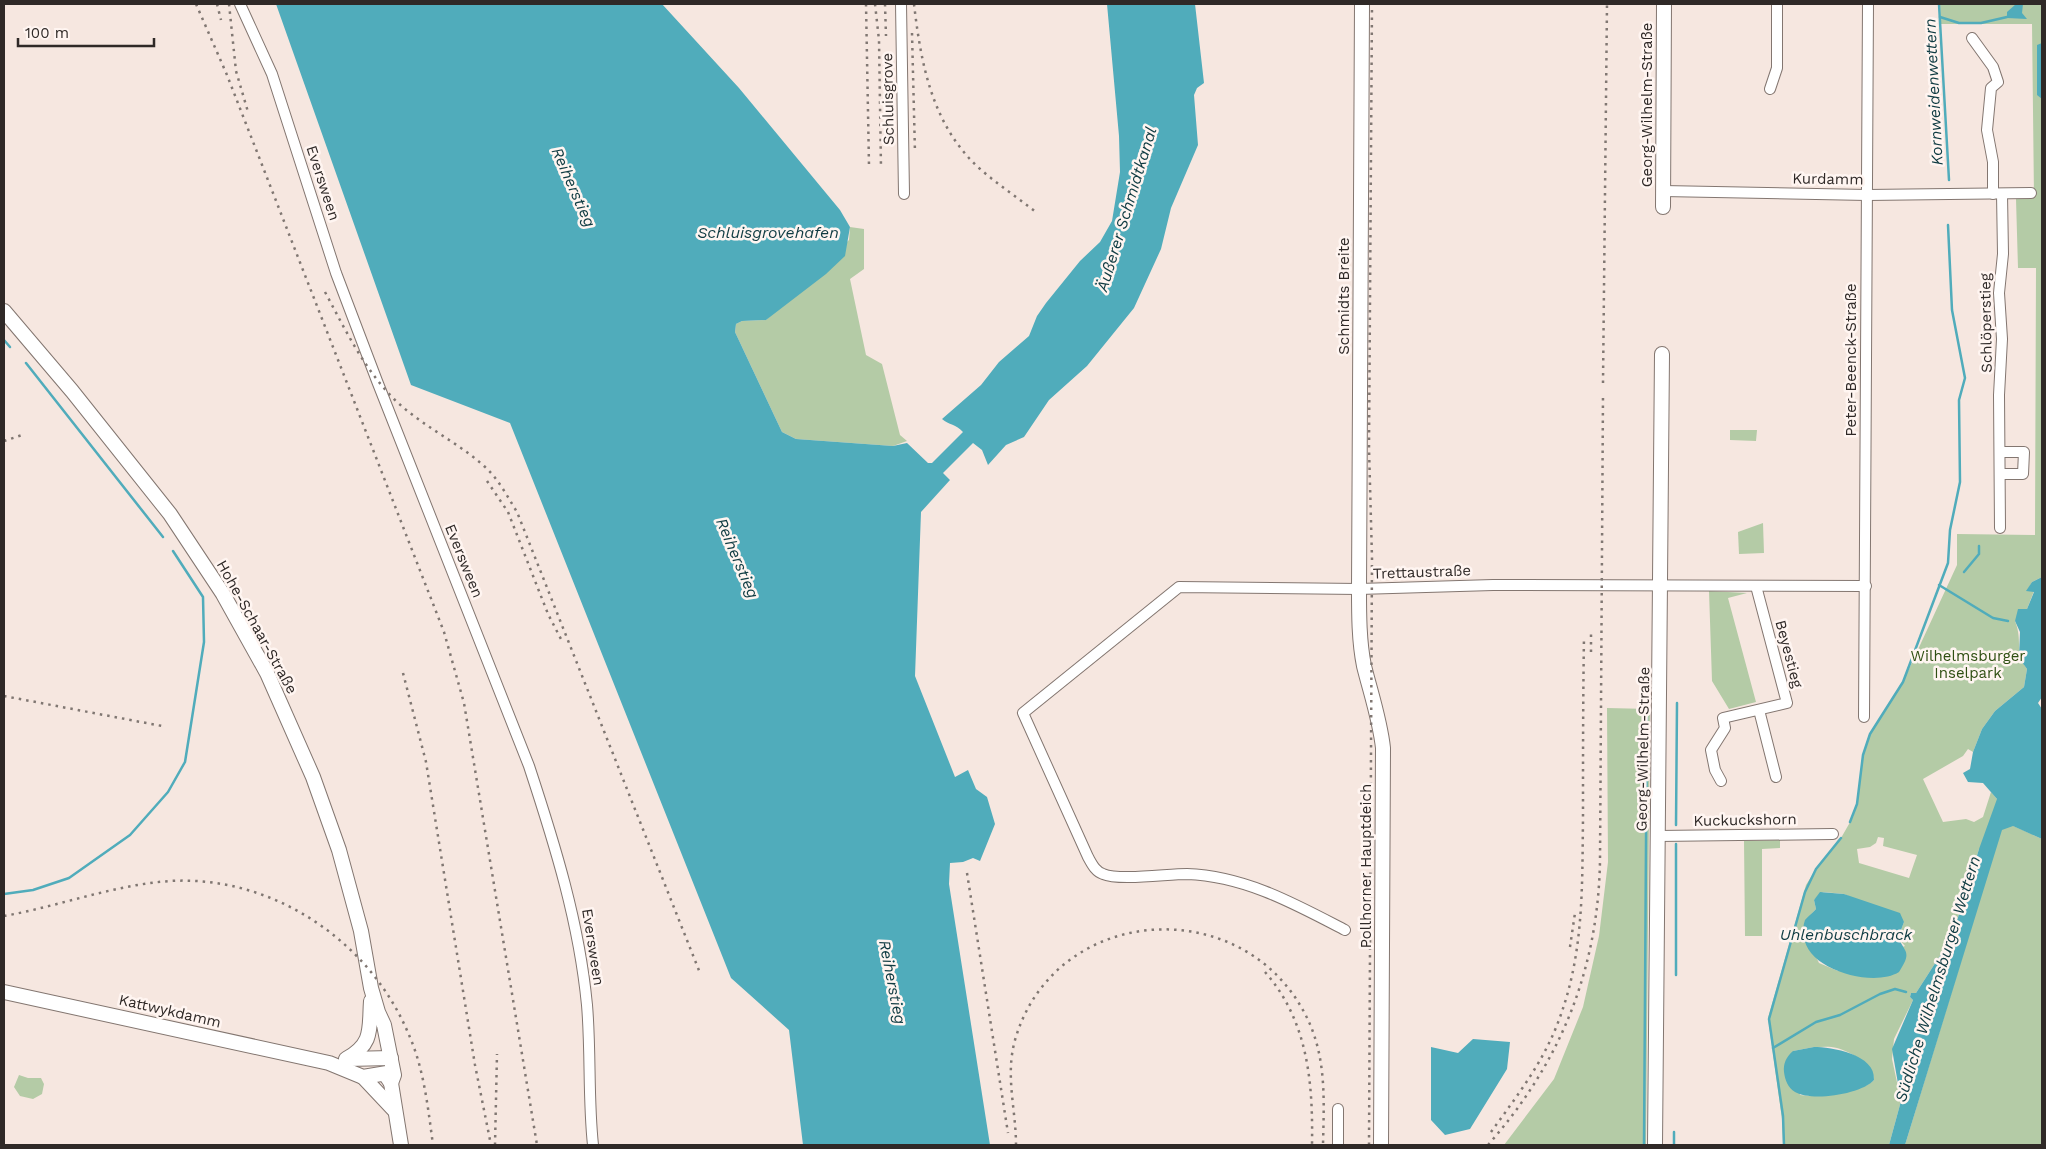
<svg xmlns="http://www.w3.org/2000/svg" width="2046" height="1149" viewBox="0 0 2046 1149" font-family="'Work Sans',sans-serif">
	<rect width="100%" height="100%" fill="#f6e7e0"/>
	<!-- green -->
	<g fill="#b4cba6" fill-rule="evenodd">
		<path d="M1940,4h102v573l-10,5 -5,9h7l-7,18 -12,12c8,20 -1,30 12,48l-3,18 -29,24 -13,18 -9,23 -5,-3 -5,7 -40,23 20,43 23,-3 8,3 9,-5 8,-25 6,7 1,20 44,20v306h-137l91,-299 -17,3 -27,88 -36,56h-5l-1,4 3,3 -19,39 -2,20 9,42 -12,44h-106l-1,-26 -14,-101 38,-133 10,-16 25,-31 12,-21 4,-13 6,-49 7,-21 33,-52 54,-117v-31l78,1 1,-267h-18l-2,-69 18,-1 -2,-174h-91zM1878,837l6,1 -1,8 34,9 -8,23 -50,-15 -2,-14 13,-2 6,-4zM1823,892l21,2 60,28 -6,16 7,8 -67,25 -19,-8 -16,-33 3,-10 10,-11 -2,-9zM1814,1047c7,0 16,-1 23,1 13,4 38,16 37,32 -11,12 -58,18 -74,15l-7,-44z"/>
		<polygon points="850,227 864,229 864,269 850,279 866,355 882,364 900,435 907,441 893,446 796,439 782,432 735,332 736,324 742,321 766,320 849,240"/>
		<polygon points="1730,430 1757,430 1756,441 1730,440"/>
		<polygon points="1763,523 1764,553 1739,554 1738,532"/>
		<polygon points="1709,591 1747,593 1728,598 1756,702 1729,709 1712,681"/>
		<polygon points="1607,708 1650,709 1646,1145 1504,1145 1554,1079 1583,1007 1599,936 1608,862"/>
		<polygon points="1780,840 1780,848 1762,849 1762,936 1745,936 1744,841"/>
		<polygon points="19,1075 28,1078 41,1078 44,1084 42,1094 33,1099 20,1096 14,1087"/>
	</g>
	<!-- water -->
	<g fill="#50acbb">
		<path d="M276,4h386l77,84 101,122 10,17 -5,29 -19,18 -60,46 -24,1 -6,3 -1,8 47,100 14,7 97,7 14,-3 21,20h4l31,-31c-7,-8 -14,-7 -21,-13l39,-34 18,-23 30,-26 8,-20 9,-13 34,-42 20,-19 12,-21 8,-49 -1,-36 -12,-132h88l9,79 -7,5 -3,7 4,50 -27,63 -10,41 -27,59 -47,58 -38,34 -25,37 -18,8 -18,20 -6,-15 -9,-7 -30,30 7,7 -29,32 -6,164 40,101 13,-7 8,19 11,8 8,27 -15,37 -7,-3 -10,4 -13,1 -1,21 41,261h-187l-14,-115 -58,-52 -221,-555 -99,-38z"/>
		<polygon points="2016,4 2023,4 2022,13 2027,19 2007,18 2007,12"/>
		<polygon points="2042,43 2042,99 2037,95 2037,45"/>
		<polygon points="2042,577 2042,697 2038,703 2042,709 2042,839 2013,826 2002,830 1905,1145 1889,1145 1901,1101 1892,1049 1913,1000 1910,997 1911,993 1916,993 1952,937 1979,849 1997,799 1983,783 1968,782 1963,773 1970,769 1973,752 1982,729 1995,711 2024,687 2027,669 2019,658 2020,632 2015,621 2018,609 2027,609 2034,592 2026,591 2032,582"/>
		<path d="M1820,892l24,2 56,19 4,9 -6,16c9,16 13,15 1,34 -25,16 -93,-2 -95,-36 -1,-5 -1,-11 1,-16 3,-4 8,-7 11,-11l-2,-9z"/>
		<polygon points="1473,1039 1510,1042 1507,1069 1470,1129 1445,1135 1431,1120 1431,1047 1458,1053"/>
		<path d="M1814,1047c17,0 62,7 60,33 -12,14 -62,22 -79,12 -7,-4 -10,-12 -11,-20 -1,-8 2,-15 9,-21z"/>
	</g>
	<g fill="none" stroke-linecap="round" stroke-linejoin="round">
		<!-- stream -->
		<g stroke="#50acbb" stroke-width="2.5">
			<polyline points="1939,4 1949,180"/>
			<polyline points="1940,17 1959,23 1981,23 2007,17"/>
			<polyline points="4,340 10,347"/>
			<polyline points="26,363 163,537"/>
			<polyline points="1964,572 1979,554 1979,546"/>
			<polyline points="1939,585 1993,618 2008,621"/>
			<polyline points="1850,822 1857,804 1863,755 1870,734 1903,682 1948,563 1950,530 1960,482 1959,400 1965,378 1952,310 1948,225"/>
			<polyline points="1676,825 1677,703"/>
			<polyline points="4,894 33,890 69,878 130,835 168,792 185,762 204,642 203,597 173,551"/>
			<polyline points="1676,975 1676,844"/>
			<polyline points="1773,1048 1816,1022 1840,1015 1880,994 1895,989 1906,992"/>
			<polyline points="1674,1132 1674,1145"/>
			<polyline points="1644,1145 1647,694"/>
			<polyline points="1784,1145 1783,1116 1769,1019 1805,892 1816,869 1841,838"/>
		</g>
		<defs>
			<g id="minor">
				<path d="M240,4l32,70 64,199 41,108 152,385c26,79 50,156 58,239 4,47 1,94 6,140"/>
				<polyline points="901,4 904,194"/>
				<polyline points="1972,38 1993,67 1998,82 1991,88 1987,130 1993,162 1993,194"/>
				<polyline points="1770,89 1777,68 1777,4"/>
				<polyline points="1663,191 1867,195 2031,193"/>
				<polyline points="2000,452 2024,452 2023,474 2000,474"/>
				<polyline points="2000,528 1999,395 2002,339 1999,293 2003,254 2002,194"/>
				<polyline points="1759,710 1776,777"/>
				<polyline points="1864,717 1868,4"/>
				<polyline points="1721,781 1715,770 1711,750 1725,728 1723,718 1787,703 1756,586"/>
				<polyline points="1658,836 1833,834"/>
				<path d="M1345,930c-50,-26 -100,-54 -158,-56 -20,0 -68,7 -84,0 -8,-3 -11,-10 -15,-17l-65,-144 156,-126 180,2 134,-4 373,1"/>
				<polyline points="1338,1145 1338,1109"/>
			</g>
			<g id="major">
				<path d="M1362,4l-3,585c0,25 0,52 5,77 7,28 16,54 19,82l-2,397"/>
				<polyline points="1663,207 1664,4"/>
				<polyline points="4,311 72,391 170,514 223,594 267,673 313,777 339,850 361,931 371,988 378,1012 384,1025 394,1075 391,1083"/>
				<polyline points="4,992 329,1063 363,1077 393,1072"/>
				<path d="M346,1059c28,-15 23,-31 25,-58"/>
				<polyline points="347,1059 391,1058"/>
				<polyline points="363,1077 395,1111"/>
				<polyline points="387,1077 391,1083 401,1145"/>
				<polyline points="1655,1145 1662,354"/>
			</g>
		</defs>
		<!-- minor casing -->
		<use href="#minor" stroke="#837670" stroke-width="12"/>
		<!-- major casing -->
		<use href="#major" stroke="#837670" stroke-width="16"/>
		<!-- minor -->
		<use href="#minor" stroke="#fff" stroke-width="10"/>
		<!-- major -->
		<use href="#major" stroke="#fff" stroke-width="14"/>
		<!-- rail -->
		<g stroke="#807772" stroke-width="2.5" stroke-dasharray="2.5 5" stroke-linecap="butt">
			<polyline points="196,4 227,75 444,632 464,703 537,1145"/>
			<polyline points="217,4 221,20"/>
			<polyline points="229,4 236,71 248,112"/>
			<polyline points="866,4 869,166"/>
			<polyline points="875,4 879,40 881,168"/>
			<polyline points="885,4 886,36"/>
			<path d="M914,4c7,60 18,121 65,164 18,16 39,30 58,45"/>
			<polyline points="912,33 915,153"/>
			<path d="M325,292c21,39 39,77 70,108 27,26 61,41 89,66 14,12 23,30 33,46l183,461"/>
			<polyline points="1603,383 1607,4"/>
			<polyline points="4,441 22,435"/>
			<polyline points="487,481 508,512 548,614 563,643"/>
			<polyline points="1591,652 1591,632"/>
			<polyline points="403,673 426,762 475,1065 491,1145"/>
			<polyline points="4,696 162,726"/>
			<polyline points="967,873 1008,1133"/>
			<path d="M4,916c56,-10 109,-31 166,-35 103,-6 200,60 239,154 15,34 19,73 24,110"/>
			<polyline points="1570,947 1575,913"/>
			<path d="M1265,972c43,49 48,110 47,173"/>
			<path d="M1491,1132c23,-32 48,-64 64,-102 29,-70 27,-137 28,-211 0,-61 0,-121 1,-182"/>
			<polyline points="495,1145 497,1054"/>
			<path d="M1016,1145c0,-36 -11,-69 -1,-105 39,-135 224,-149 289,-28 23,42 20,87 19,133"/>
			<polyline points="1369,1145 1372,558 1369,448 1372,4"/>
			<path d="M1488,1145c72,-82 110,-174 112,-284l3,-466"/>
		</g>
	</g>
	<g text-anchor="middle" stroke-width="5" stroke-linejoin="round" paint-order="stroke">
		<!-- street labels -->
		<g font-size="15" fill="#2f2927" stroke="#fff5f1">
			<text transform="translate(888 99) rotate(-91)" y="5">Schluisgrove</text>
			<text transform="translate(1647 105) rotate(-90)" y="5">Georg-Wilhelm-Straße</text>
			<text transform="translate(1828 179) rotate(1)" y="5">Kurdamm</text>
			<text transform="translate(323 183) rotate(72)" y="5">Eversween</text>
			<text transform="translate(1344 296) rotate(-90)" y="5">Schmidts Breite</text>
			<text transform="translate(1986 323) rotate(-91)" y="5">Schlöperstieg</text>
			<text transform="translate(1851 360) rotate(-90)" y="5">Peter-Beenck-Straße</text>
			<text transform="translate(464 561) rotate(68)" y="5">Eversween</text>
			<text transform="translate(1422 572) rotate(-2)" y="5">Trettaustraße</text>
			<text transform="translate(257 627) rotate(61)" y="5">Hohe-Schaar-Straße</text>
			<text transform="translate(1789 654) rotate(75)" y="5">Beyestieg</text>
			<text transform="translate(1643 749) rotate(-89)" y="5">Georg-Wilhelm-Straße</text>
			<text transform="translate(1745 820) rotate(-1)" y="5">Kuckuckshorn</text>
			<text transform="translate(1366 866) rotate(-90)" y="5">Pollhorner Hauptdeich</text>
			<text transform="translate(593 947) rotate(81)" y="5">Eversween</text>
			<text transform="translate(170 1011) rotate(13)" y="5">Kattwykdamm</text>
		</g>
		<!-- park labels -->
		<g font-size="15" fill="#2f4f12" stroke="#fff5f1">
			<text x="1968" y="661">Wilhelmsburger<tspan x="1968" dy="17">Inselpark</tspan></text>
		</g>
		<!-- water labels -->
		<g font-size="16" font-style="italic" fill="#0f3b42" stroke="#fff5f1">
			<text transform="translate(1933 92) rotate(-93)" y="6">Kornweidenwettern</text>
			<text transform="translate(574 187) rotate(66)" y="6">Reiherstieg</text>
			<text transform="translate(1126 209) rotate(-73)" y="6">Äußerer Schmidtkanal</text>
			<text x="768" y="238">Schluisgrovehafen</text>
			<text transform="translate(738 558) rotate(67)" y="6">Reiherstieg</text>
			<text x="1846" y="940">Uhlenbuschbrack</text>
			<text transform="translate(1937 979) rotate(-73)" y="6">Südliche Wilhelmsburger Wettern</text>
			<text transform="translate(893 982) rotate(79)" y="6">Reiherstieg</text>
		</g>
	</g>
	<!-- border -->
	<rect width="2046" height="1149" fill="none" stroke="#2f2927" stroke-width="10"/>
	<!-- scale -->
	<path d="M18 38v8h136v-8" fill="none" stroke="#2f2927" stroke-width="2.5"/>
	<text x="25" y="38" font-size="15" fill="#2f2927" stroke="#fff5f1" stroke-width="4" paint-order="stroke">100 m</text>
</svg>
